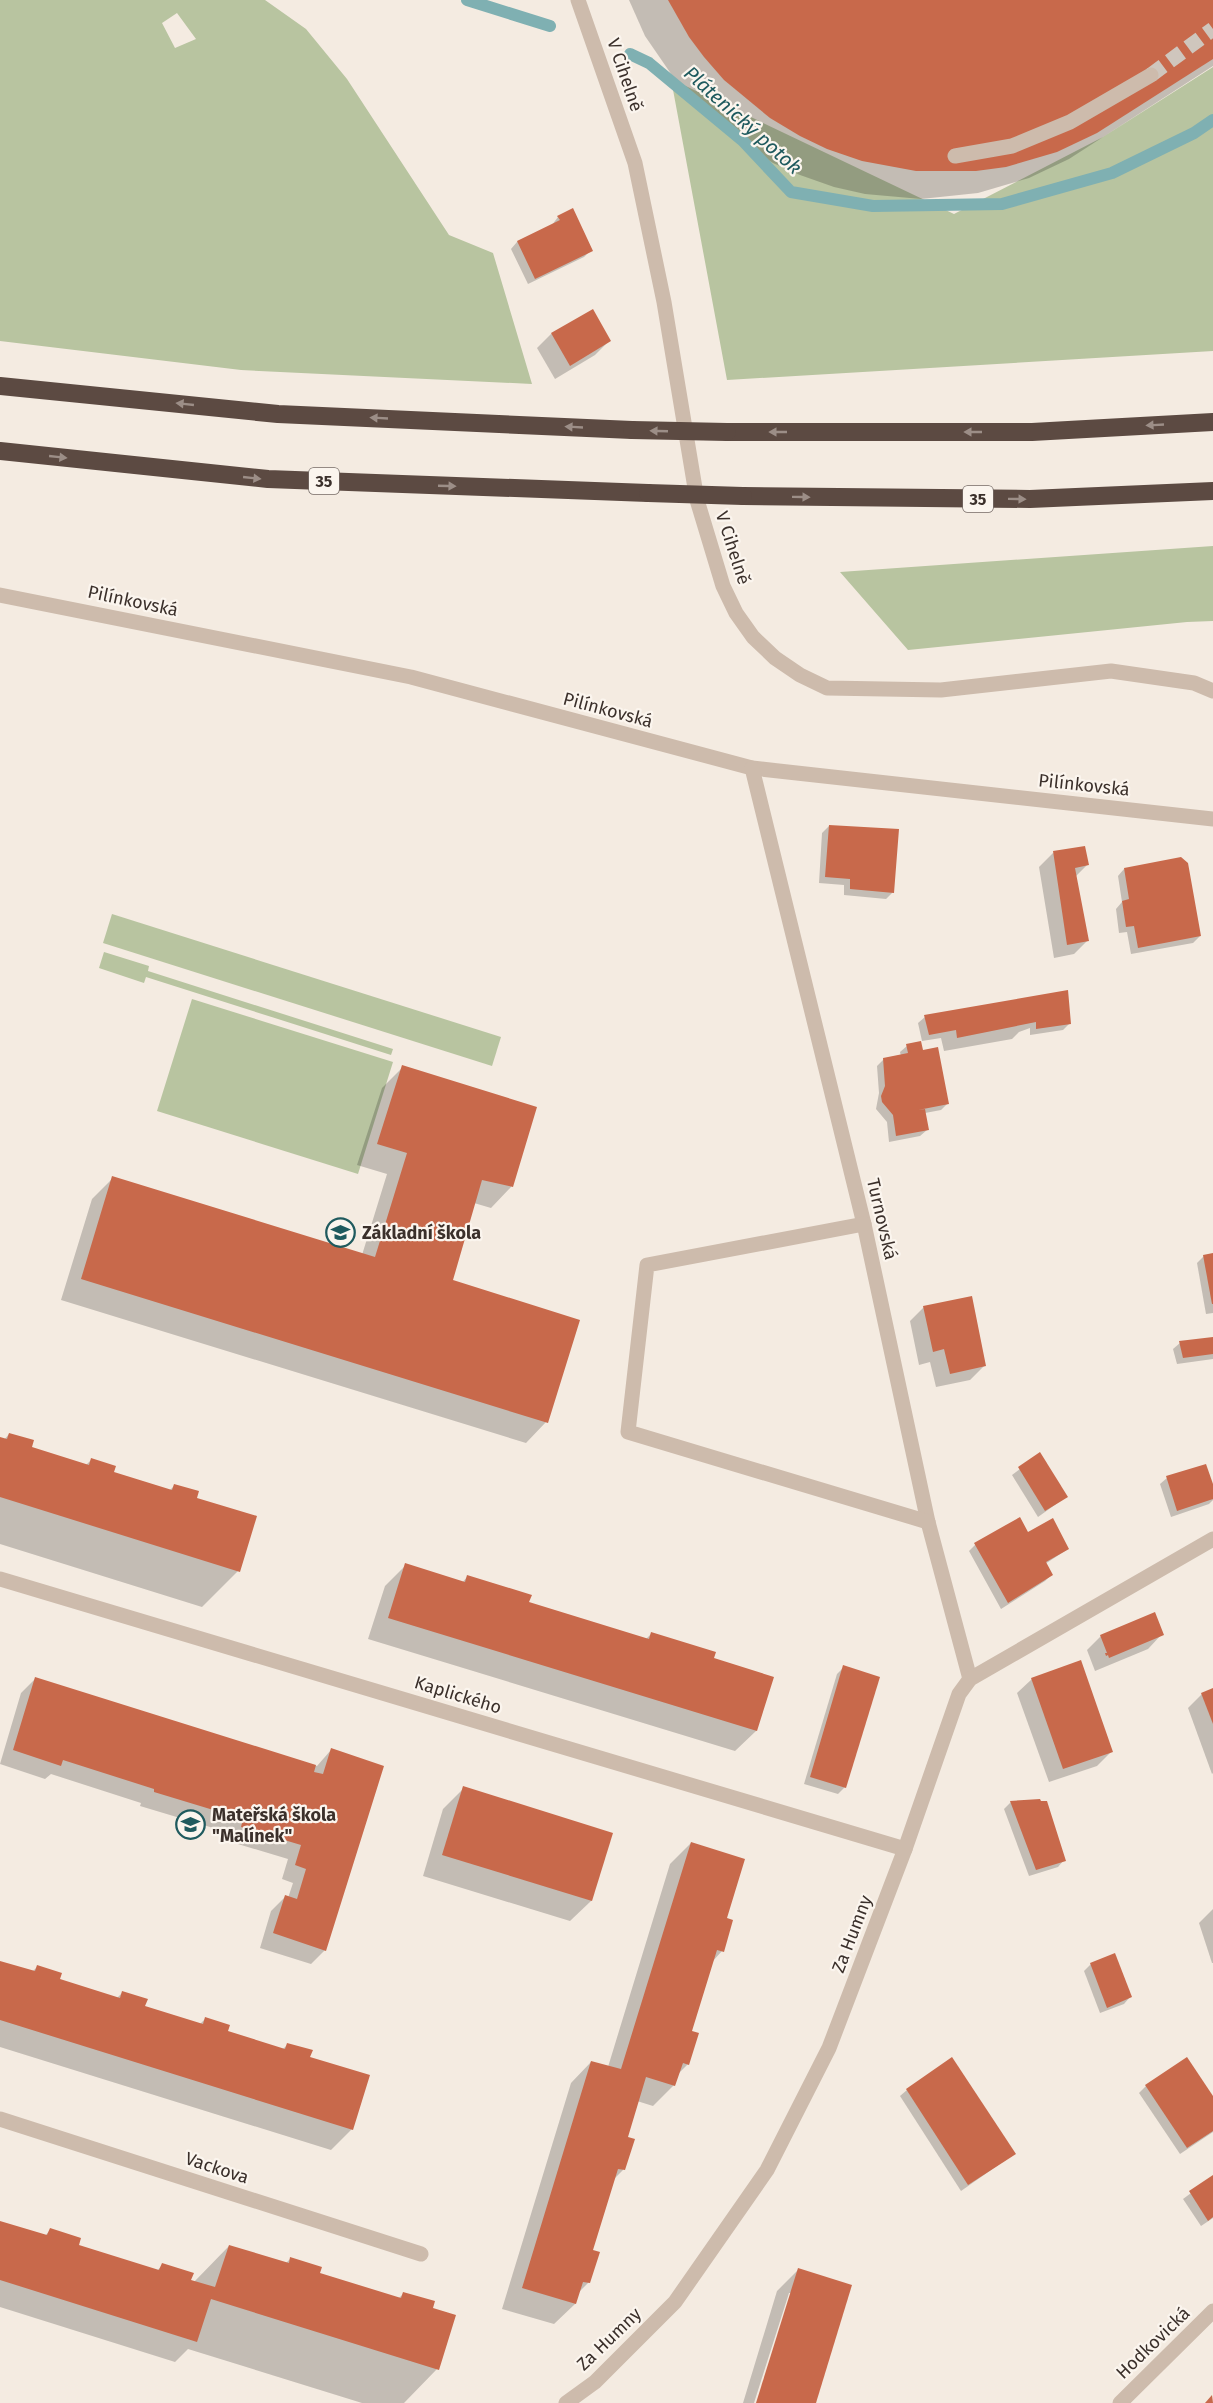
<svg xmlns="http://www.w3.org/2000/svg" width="1213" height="2403" viewBox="0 0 1213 2403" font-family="'Fira Sans',sans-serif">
	<rect width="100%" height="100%" fill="#f4ebe1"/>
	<!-- green -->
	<g fill="#b8c4a0" fill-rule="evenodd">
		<path d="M0,0h265l41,29 41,50 102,156 44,18 39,131 -291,-14 -241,-29zM177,13l19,26 -21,9 -13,-25z"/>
		<polygon points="1213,67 1213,351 727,380 671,79 954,214 1103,137"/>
		<polygon points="1213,546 1213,621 1187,622 908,650 840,572"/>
		<polygon points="112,914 501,1037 492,1066 103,943"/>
		<polygon points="104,952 149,966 148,971 393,1049 391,1055 146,977 144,983 99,968"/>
		<polygon points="192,999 393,1062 358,1174 157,1111"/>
	</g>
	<!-- shadow -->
	<g fill="#0003">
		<polygon points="629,0 1213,0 1213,66 1069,159 1029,178 978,193 921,199 865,194 834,187 800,175 773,163 743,144 698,106 678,84 645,36"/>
		<polygon points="558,217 591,250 584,257 528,284 511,249 517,242 552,225"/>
		<polygon points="551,334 609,341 595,355 555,379 537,348"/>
		<polygon points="829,826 893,892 886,899 844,895 844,885 819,883 822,833"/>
		<polygon points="1053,853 1087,865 1075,877 1088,940 1074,954 1054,958 1039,867"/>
		<polygon points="1124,869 1200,936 1193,943 1131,954 1127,932 1119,933 1116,909 1122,902 1118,876"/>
		<polygon points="925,1017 1070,1023 1063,1030 1030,1035 1030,1028 1019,1032 1012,1039 944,1051 941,1038 922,1041 918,1023"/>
		<polygon points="907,1046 948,1103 941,1110 925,1113 927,1130 920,1136 889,1142 887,1122 876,1109 879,1093 877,1066 884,1059 901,1056 900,1052"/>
		<polygon points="403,1067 536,1108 511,1187 491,1208 474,1203 451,1281 546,1422 526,1443 61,1300 92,1199 113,1178 362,1255 387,1174 357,1165 382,1088"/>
		<polygon points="1213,1255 1213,1313 1206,1314 1197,1263 1204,1256"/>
		<polygon points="924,1307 984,1366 970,1380 936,1387 930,1362 919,1365 910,1321"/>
		<polygon points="1213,1338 1213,1359 1177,1364 1173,1349 1180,1343"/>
		<polygon points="9,1434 30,1448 86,1465 91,1460 112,1473 169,1491 174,1486 195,1499 238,1571 202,1607 0,1544 0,1439 4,1440"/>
		<polygon points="1040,1454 1066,1497 1038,1517 1012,1475"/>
		<polygon points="1167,1478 1213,1489 1213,1500 1209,1504 1171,1517 1160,1484"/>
		<polygon points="975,1545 1068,1549 1045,1564 1051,1575 1045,1581 1001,1609 969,1551"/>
		<polygon points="406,1565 462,1583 467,1577 528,1603 646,1639 652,1633 712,1659 772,1678 756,1731 735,1751 368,1639 385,1586"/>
		<polygon points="1162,1634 1148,1649 1095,1671 1087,1650 1101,1636"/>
		<polygon points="844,1667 845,1787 838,1794 804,1784 837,1674"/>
		<polygon points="35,1679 317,1766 331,1750 325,1950 311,1964 260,1948 271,1911 285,1897 288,1898 293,1883 282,1879 288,1859 228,1841 230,1833 140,1806 141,1803 51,1774 45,1779 0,1764 21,1693"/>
		<polygon points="1032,1679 1111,1752 1097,1766 1049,1782 1017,1693"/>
		<polygon points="1213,1689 1213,1773 1212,1774 1188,1708 1202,1694"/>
		<polygon points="464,1788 611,1834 591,1901 570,1921 423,1876 443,1809"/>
		<polygon points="1011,1802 1064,1860 1058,1867 1029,1876 1004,1809"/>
		<polygon points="691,1843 725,1919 722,1951 712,1962 690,2032 688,2064 678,2074 674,2085 653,2106 637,2101 626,2138 623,2170 613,2180 591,2251 589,2282 578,2293 575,2304 554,2324 502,2309 571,2083 591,2062 608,2067 670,1864"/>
		<polygon points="1213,1909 1213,1963 1212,1963 1199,1923"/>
		<polygon points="0,1962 32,1972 38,1966 58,1980 117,1998 122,1993 143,2007 200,2024 205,2019 226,2032 282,2050 288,2044 308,2058 352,2129 331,2150 0,2047"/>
		<polygon points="1091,1964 1130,1997 1124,2004 1100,2013 1084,1971"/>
		<polygon points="1146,2086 1213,2099 1213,2132 1180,2154 1139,2093"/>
		<polygon points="907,2090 1014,2154 961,2191 900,2096"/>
		<polygon points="1213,2177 1213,2218 1201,2226 1183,2199"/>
		<polygon points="0,2222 45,2236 50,2230 77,2246 157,2271 162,2265 194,2282 229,2246 285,2264 291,2258 318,2274 398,2299 404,2293 431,2309 437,2369 404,2403 362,2403 188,2349 175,2362 0,2307"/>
		<polygon points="798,2270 814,2403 758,2403 792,2293 789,2293 754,2403 743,2403 777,2291"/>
	</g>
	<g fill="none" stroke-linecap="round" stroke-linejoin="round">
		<!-- stream -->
		<g stroke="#7fb0b2" stroke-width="12">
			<polyline points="467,0 550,26"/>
			<polyline points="630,54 649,63 743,141 791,192 873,206 1002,204 1112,173 1194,133 1213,120"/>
		</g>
	</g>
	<!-- building -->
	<g fill="#c8694b">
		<polygon points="668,0 1213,0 1213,59 1097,133 1057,152 1006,167 976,171 916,171 862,161 827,149 800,136 770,118 724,80 704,57 689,37"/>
		<polygon points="573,208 593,251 535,279 517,241 560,220 557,216"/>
		<polygon points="593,309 611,341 570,366 551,333"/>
		<polygon points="829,825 899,829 894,893 850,889 850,879 825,877"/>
		<polygon points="1085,846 1089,865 1075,868 1089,941 1067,945 1053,851"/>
		<polygon points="1181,857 1188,863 1201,936 1138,948 1134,926 1126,927 1122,901 1129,899 1124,868"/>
		<polygon points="1068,990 1071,1024 1036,1029 1036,1022 957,1038 956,1030 929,1035 924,1015"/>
		<polygon points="921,1041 923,1050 938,1047 949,1104 918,1110 925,1109 929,1130 896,1136 893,1115 882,1102 881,1096 885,1086 883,1058 908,1053 906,1044"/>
		<polygon points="402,1065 537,1107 513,1187 482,1180 453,1280 580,1320 548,1423 81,1279 112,1176 375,1257 407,1153 377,1144"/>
		<polygon points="1213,1253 1213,1304 1212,1304 1203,1255"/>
		<polygon points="972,1296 986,1366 950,1374 944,1349 933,1352 923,1306"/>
		<polygon points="1213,1337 1213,1354 1183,1358 1179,1341"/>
		<polygon points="9,1433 34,1440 32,1447 89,1465 91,1458 116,1466 114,1472 172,1490 174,1484 199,1491 197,1498 257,1516 240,1572 0,1497 0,1437 7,1439"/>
		<polygon points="1040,1452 1068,1497 1045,1511 1018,1467"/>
		<polygon points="1206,1464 1213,1484 1213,1499 1177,1511 1166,1476"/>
		<polygon points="1020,1517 1028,1532 1053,1518 1069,1549 1046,1562 1053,1575 1008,1603 974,1543"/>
		<polygon points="405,1563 465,1582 467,1575 532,1595 529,1602 649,1639 651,1632 716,1652 714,1658 774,1677 757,1731 388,1618"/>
		<polygon points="1155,1612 1164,1635 1109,1658 1108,1655 1106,1656 1105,1653 1107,1653 1100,1635"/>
		<polygon points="1081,1660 1113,1752 1063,1769 1031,1678"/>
		<polygon points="843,1665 880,1677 846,1788 810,1777"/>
		<polygon points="35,1677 316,1765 314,1772 323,1774 331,1748 384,1766 326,1951 273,1933 285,1895 297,1899 306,1869 295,1865 301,1845 241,1827 243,1819 154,1792 154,1789 63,1760 61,1766 13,1750"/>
		<polygon points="1213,1688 1213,1724 1201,1693"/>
		<polygon points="463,1786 613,1833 592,1901 442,1855"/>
		<polygon points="1040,1799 1041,1801 1047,1801 1066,1861 1036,1870 1010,1801"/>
		<polygon points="691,1842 745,1859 727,1918 733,1920 724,1952 717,1950 692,2031 699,2033 689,2065 683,2063 675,2086 646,2077 628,2137 635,2139 625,2170 618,2169 593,2250 600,2252 590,2283 583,2282 576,2304 522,2288 591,2061 621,2069"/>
		<polygon points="1115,1953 1132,1997 1107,2008 1090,1963"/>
		<polygon points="0,1961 35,1971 37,1965 62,1973 60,1979 120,1998 122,1991 148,1999 145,2006 203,2024 205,2017 230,2025 228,2031 285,2049 287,2043 313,2050 310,2057 370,2075 353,2130 0,2020"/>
		<polygon points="952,2057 1016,2154 968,2185 906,2089"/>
		<polygon points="1187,2057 1213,2096 1213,2131 1187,2148 1145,2085"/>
		<polygon points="1213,2175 1213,2217 1208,2221 1189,2191"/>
		<polygon points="0,2221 47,2235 50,2228 81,2238 79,2245 159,2270 162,2263 194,2273 191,2280 215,2287 229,2245 289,2263 290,2257 322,2267 320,2273 401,2298 403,2292 435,2301 433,2308 456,2315 439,2370 211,2299 197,2342 0,2280"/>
		<polygon points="798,2268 852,2285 816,2403 756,2403"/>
		<polygon points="1212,2395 1213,2403 1205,2403"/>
	</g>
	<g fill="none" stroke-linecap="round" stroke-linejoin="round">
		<!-- minor-tunnel -->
		<polyline stroke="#cfc6bd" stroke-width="15" stroke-dasharray="15 8" stroke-linecap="butt" points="1151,75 1213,29"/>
		<!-- minor -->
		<g stroke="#cdbbac" stroke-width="15">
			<polyline points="578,0 635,163 664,302 697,500 723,586 736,613 753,637 775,658 800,675 827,688 941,690 1111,671 1194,683 1213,691"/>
			<polyline points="955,156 1012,146 1070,122 1151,75"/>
			<polyline points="0,595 411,677 752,768 1213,819"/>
			<polyline points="752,768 864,1224 928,1522 970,1679"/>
			<polyline points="864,1224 647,1265 628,1432 928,1522"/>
			<polyline points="0,1579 905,1849"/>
			<polyline points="0,2119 421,2254"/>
			<polyline points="566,2403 595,2382 675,2302 767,2170 829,2048 905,1849 959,1694 970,1679 1213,1539"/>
			<polyline points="1120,2403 1213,2311"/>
		</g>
		<!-- highway -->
		<g stroke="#5c4a42" stroke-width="18">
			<polyline points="0,386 278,414 632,430"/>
			<polyline points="727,432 1032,432 1213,422"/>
			<polyline points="0,451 268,479 648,493"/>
			<polyline points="743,496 1030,499 1213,491"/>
		</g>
		<!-- highway-bridge -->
		<g stroke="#5c4a42" stroke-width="18">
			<polyline points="632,430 727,432"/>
			<polyline points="648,493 743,496"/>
		</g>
	</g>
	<!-- one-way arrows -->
	<defs><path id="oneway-solid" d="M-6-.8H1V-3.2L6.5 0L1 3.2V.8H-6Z" transform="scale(1.5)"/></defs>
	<g fill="#9c8e87">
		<use href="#oneway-solid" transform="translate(185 404) rotate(-174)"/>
		<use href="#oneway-solid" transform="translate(379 418) rotate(-177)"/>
		<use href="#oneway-solid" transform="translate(1155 425) rotate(177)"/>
		<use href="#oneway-solid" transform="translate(574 427) rotate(-177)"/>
		<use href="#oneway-solid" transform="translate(659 431) rotate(-178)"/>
		<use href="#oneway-solid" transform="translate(778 432) rotate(180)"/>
		<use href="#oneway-solid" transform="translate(973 432) rotate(180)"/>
		<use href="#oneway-solid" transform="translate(58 457) rotate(6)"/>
		<use href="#oneway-solid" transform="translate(252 478) rotate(6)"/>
		<use href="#oneway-solid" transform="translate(447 486) rotate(2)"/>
		<use href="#oneway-solid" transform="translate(801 497) rotate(1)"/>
		<use href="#oneway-solid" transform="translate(1017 499) rotate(1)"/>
	</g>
	<!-- icons -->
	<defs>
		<symbol id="school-ring" viewBox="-11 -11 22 22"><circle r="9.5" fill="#fbf5ee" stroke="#1f5a5e" stroke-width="1.5"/><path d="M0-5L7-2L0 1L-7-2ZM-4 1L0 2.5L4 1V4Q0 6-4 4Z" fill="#1f5a5e"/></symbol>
	</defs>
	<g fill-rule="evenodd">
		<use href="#school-ring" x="324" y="1216" width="33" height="33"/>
		<use href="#school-ring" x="174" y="1808" width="33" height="33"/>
	</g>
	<g text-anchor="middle" stroke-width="4.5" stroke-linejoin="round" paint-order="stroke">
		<!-- shield labels -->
		<g fill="#fbf5ee" stroke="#756b66" stroke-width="1.5">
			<rect x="309" y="468" width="30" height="26" rx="4.5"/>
			<rect x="963" y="486" width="30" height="26" rx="4.5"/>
		</g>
		<g font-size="16" font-weight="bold" fill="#3b302b">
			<text x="324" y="487">35</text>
			<text x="978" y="505">35</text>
		</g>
		<!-- street labels -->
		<g font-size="18" fill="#3b302b" stroke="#fbf5ee">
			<text transform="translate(625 75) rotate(71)" y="6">V Cihelně</text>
			<text transform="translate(733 548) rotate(72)" y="6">V Cihelně</text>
			<text transform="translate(133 601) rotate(12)" y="6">Pilínkovská</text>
			<text transform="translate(608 710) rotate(15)" y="6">Pilínkovská</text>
			<text transform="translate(1084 785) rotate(6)" y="6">Pilínkovská</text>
			<text transform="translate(882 1219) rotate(77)" y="6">Turnovská</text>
			<text transform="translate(458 1695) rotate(17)" y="6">Kaplického</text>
			<text transform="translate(852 1934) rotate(-69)" y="6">Za Humny</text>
			<text transform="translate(217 2168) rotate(18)" y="6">Vackova</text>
			<text transform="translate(609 2339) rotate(-44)" y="6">Za Humny</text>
			<text transform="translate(1153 2343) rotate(-44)" y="6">Hodkovická</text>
		</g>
		<!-- poi labels -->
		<g font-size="18" font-weight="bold" fill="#3b302b" stroke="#fbf5ee" text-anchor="start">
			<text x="362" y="1239">Základní škola</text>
			<text x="212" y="1821">Mateřská škola<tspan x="212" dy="21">"Malínek"</tspan></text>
		</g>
		<!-- water labels -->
		<g font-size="20" font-style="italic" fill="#1f5a5e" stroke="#fbf5ee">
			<text transform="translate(743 120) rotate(42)" y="7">Plátenický potok</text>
		</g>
	</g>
</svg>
